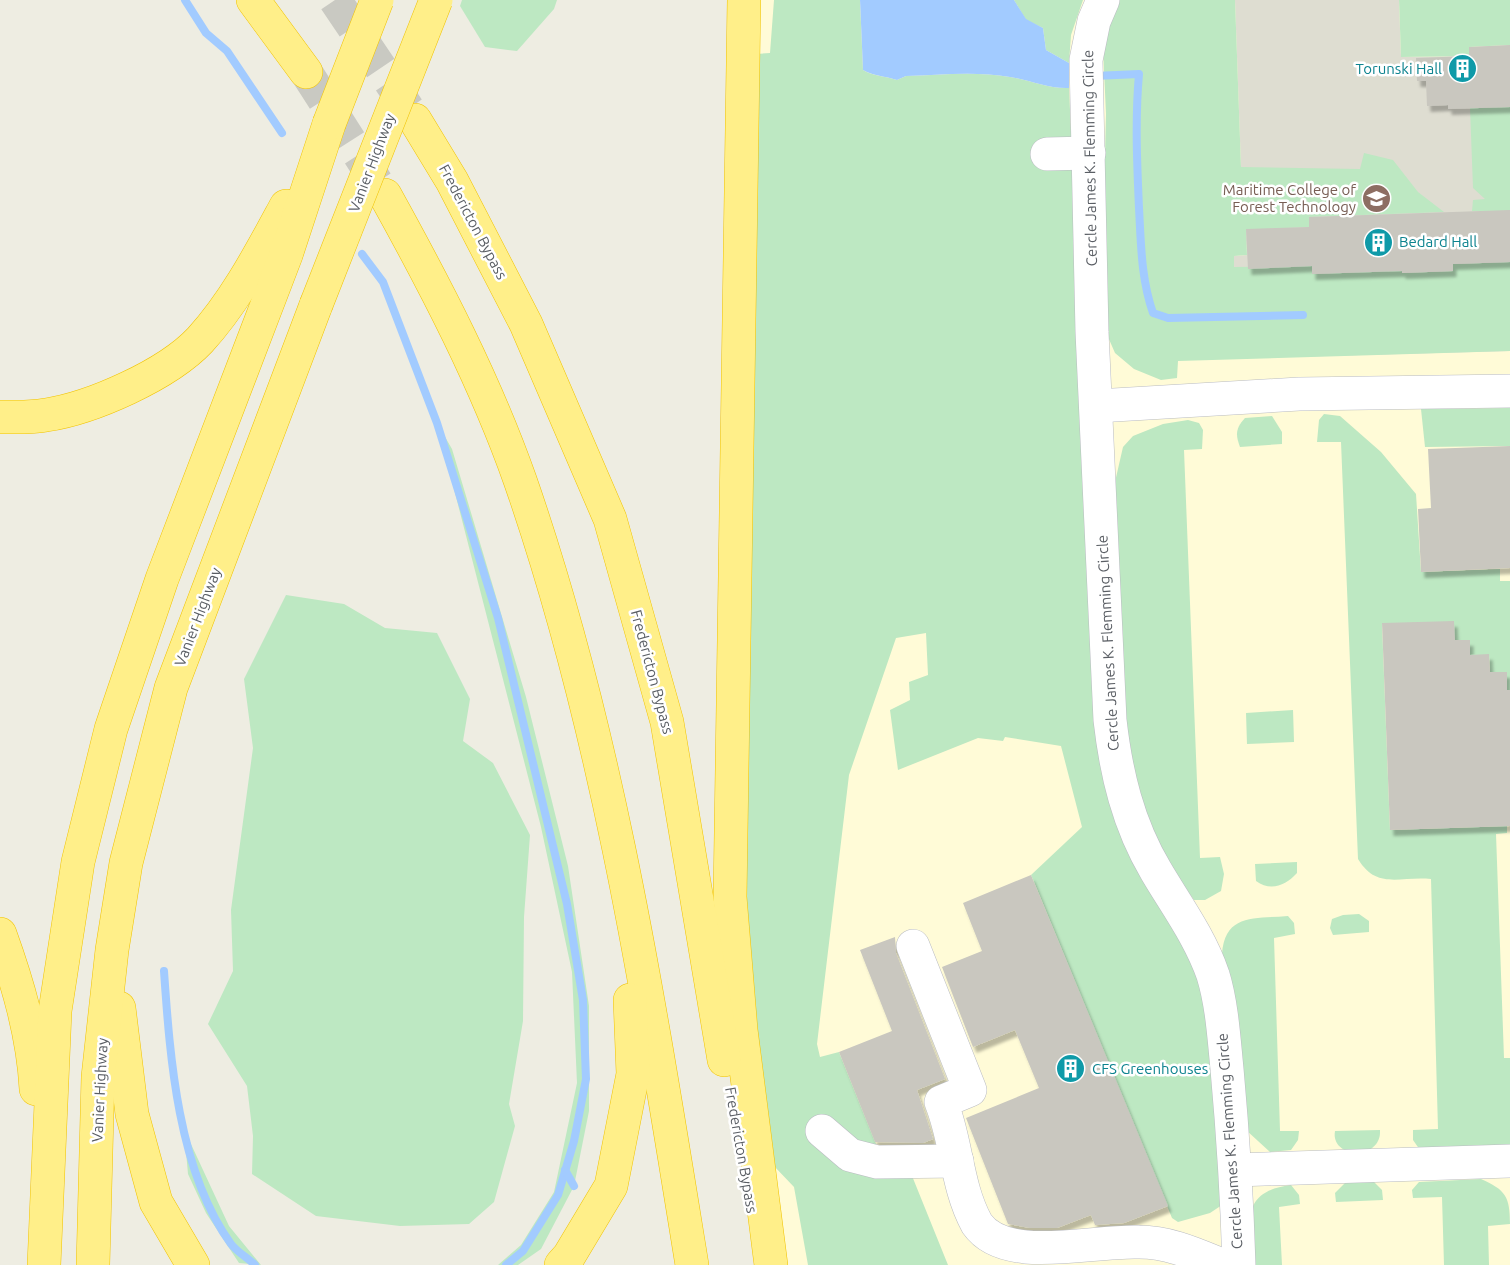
<svg xmlns="http://www.w3.org/2000/svg" width="1510" height="1265" viewBox="0 0 1510 1265" font-family="Ubuntu,sans-serif">
	<defs>
		<filter id="shadow"><feDropShadow dx="3.5" dy="6" stdDeviation="1.5" flood-color="#0004"/></filter>
	</defs>
	<rect width="100%" height="100%" fill="#eeede2"/>
	<!-- commercial -->
	<polygon fill="#fffbd7" points="744,0 1510,0 1510,1265 771,1265"/>
	<!-- education -->
	<polygon fill="#deddd1" points="1235,0 1399,0 1401,57 1469,56 1469,47 1510,45 1510,351 1248,358 1247,267 1234,267 1234,256 1247,255 1241,168"/>
	<!-- green -->
	<g fill="#bde8c2">
		<polygon points="462,0 557,0 554,9 517,51 485,47 460,6"/>
		<path d="M774,0h86l3,70c9,6 22,6 34,10l9,-4c34,-1 69,-5 104,1 20,3 38,12 59,11l28,611 106,295 10,58 9,153 -12,8 -32,9 -6,-4 -141,-343 51,-48 -21,-81 -56,-9 -2,4 -25,-3 -80,32 -8,-60 20,-10 -1,-18 19,-7 -2,-42 -30,5 -47,137 -32,269 3,13 19,-5 43,107 24,2 42,104h-140l-14,-78 -21,-22 -27,-213 -1,-145 11,-753 14,-1z"/>
		<polygon points="1014,0 1083,0 1071,35 1069,63 1046,50 1043,28 1026,20"/>
		<polygon points="1118,0 1235,0 1241,167 1360,169 1364,153 1393,160 1418,192 1444,212 1309,217 1309,227 1246,230 1247,255 1234,256 1234,267 1312,266 1313,274 1362,272 1401,264 1402,273 1453,271 1453,264 1510,262 1510,351 1178,361 1177,378 1161,380 1134,369 1115,353 1105,330 1103,237 1106,114 1103,48 1106,25"/>
		<polygon points="1399,0 1510,0 1510,45 1469,47 1469,56 1401,57"/>
		<polygon points="1510,107 1510,216 1480,217 1479,211 1472,211 1473,200 1485,199 1473,188 1470,108"/>
		<polygon points="1510,408 1510,446 1425,447 1421,409"/>
		<path d="M1324,414l16,2 41,36 35,42 5,78 79,-3v12h10v109h-3v-18h-17l-1,-17h-19v-15h-15l-73,-16 8,206 117,-4v7l-11,1 8,224h6v88l-90,4 -7,-10v-10l25,-1 -7,-250c-32,-3 -54,11 -73,-20l-17,-417h-24l2,-22z"/>
		<path d="M1272,416l10,16v12l-42,3c-5,-13 -4,-19 5,-29z"/>
		<polygon points="1188,420 1199,423 1203,430 1202,449 1184,450 1200,858 1220,857 1224,874 1221,891 1205,900 1194,900 1167,862 1139,799 1128,757 1112,495 1123,447 1133,436 1163,424"/>
		<polygon points="437,423 452,449 526,697 568,866 589,1006 589,1111 574,1186 541,1249 518,1265 498,1265 521,1245 554,1192 577,1083 572,972 541,827"/>
		<polygon points="286,595 344,604 385,628 437,633 470,699 463,741 493,763 530,835 524,917 523,1021 509,1104 515,1126 494,1202 469,1224 400,1226 316,1216 252,1174 253,1136 247,1086 208,1024 233,971 231,910 253,748 244,679"/>
		<polygon points="1293,710 1294,742 1247,744 1246,713"/>
		<path d="M1297,862v11c-11,12 -26,19 -41,8l-1,-17z"/>
		<polygon points="1359,914 1369,921 1369,932 1333,935 1330,928 1332,919 1343,915"/>
		<path d="M1288,916l6,7 1,11 -21,4 6,193h19l-1,9 -7,10 -21,2 -24,-22 -24,-176c3,-41 33,-35 66,-38z"/>
		<polygon points="184,1129 229,1226 261,1265 239,1263 206,1213 188,1174"/>
		<path d="M1380,1130c2,31 -50,29 -45,1z"/>
		<path d="M1481,1179c25,11 29,18 29,45l-22,2 1,39h-45l-2,-68 -29,1 -1,-8 7,-8z"/>
		<polygon points="1373,1181 1382,1190 1383,1200 1336,1202 1335,1193 1346,1182"/>
		<path d="M1291,1185l8,10 1,9 -21,3 3,58h-30c-1,-42 -14,-73 39,-80z"/>
	</g>
	<!-- water -->
	<path fill="#a2cbff" d="M860,0h154l12,19 17,9 3,22 23,13v25c-21,1 -39,-8 -59,-11 -35,-6 -70,-2 -104,-1l-9,4c-12,-4 -24,-4 -34,-10z"/>
	<g fill="none" stroke-linecap="round" stroke-linejoin="round">
		<!-- stream -->
		<g stroke="#a2cbff" stroke-width="8">
			<polyline points="185,0 206,33 227,51 282,133"/>
			<path d="M1094,76l45,-2c-4,45 -2,89 0,134 2,35 2,71 14,105l15,5 135,-3"/>
			<polyline points="362,254 383,282 437,423 498,618 567,904 583,1000 586,1079 574,1141 558,1195 523,1251 506,1265"/>
			<path d="M164,971c6,87 14,200 67,273 6,8 17,14 24,21"/>
			<polyline points="565,1170 574,1186"/>
		</g>
	</g>
	<!-- building -->
	<g fill="#c9c7bf" filter="url(#shadow)">
		<polygon points="1510,45 1510,107 1448,109 1448,105 1427,106 1426,81 1417,81 1416,58 1469,56 1469,47"/>
		<polygon points="1510,210 1510,262 1453,264 1453,271 1402,273 1402,271 1312,274 1312,266 1248,269 1246,229 1309,227 1309,217"/>
		<polygon points="1510,446 1510,568 1421,572 1418,509 1431,508 1428,449"/>
		<polygon points="1454,621 1455,640 1470,640 1470,655 1489,654 1490,672 1507,672 1507,690 1510,690 1510,826 1390,830 1382,623"/>
		<polygon points="1031,875 1168,1206 1124,1223 1095,1225 1091,1215 1057,1228 1030,1228 1008,1224 966,1118 1039,1088 1015,1030 973,1047 942,967 982,951 963,903"/>
		<polygon points="895,937 896,953 945,1079 917,1090 933,1139 923,1143 875,1142 839,1052 892,1031 860,950"/>
	</g>
	<g fill="none" stroke-linecap="round" stroke-linejoin="round">
		<!-- highway-tunnel -->
		<g stroke="#c9c9c2" stroke-width="33" stroke-dasharray="33 16" stroke-linecap="butt">
			<polyline points="335,0 413,116"/>
			<polyline points="306,72 381,189"/>
		</g>
		<defs>
			<g id="minor">
				<path d="M1103,0l-9,21 -8,39 6,272 18,388c6,53 18,104 46,151 20,34 44,66 57,104 9,29 11,64 14,94 6,66 10,131 12,196"/>
				<polyline points="1047,154 1089,153"/>
				<polyline points="1097,406 1299,394 1510,391"/>
				<path d="M913,946l57,144 -29,12c16,39 15,84 36,122 29,41 114,16 162,18 30,0 56,12 83,23"/>
				<polyline points="822,1131 850,1155 877,1162 957,1161"/>
				<polyline points="1236,1170 1510,1161"/>
			</g>
			<g id="highway">
				<polyline points="253,0 306,72"/>
				<polyline points="744,0 730,897 741,1030 771,1265"/>
				<polyline points="415,120 452,181 526,324 610,519 667,722 724,1060"/>
				<path d="M385,195c51,92 100,186 135,285 88,253 129,521 172,785"/>
				<path d="M0,417c15,0 31,1 46,-2 46,-7 121,-40 154,-75 35,-38 61,-88 86,-134"/>
				<path d="M0,934c18,50 33,101 36,155"/>
				<polyline points="119,1008 132,1114 156,1202 193,1265"/>
				<polyline points="44,1265 55,1011 78,862 111,729 162,579 286,255 329,124"/>
				<polyline points="93,1265 98,1077 112,950 126,863 171,688 316,305"/>
				<polyline points="561,1265 569,1256 611,1186 633,1074 630,1000"/>
			</g>
		</defs>
		<!-- minor casing -->
		<use href="#minor" stroke="#babcc2" stroke-width="34"/>
		<!-- highway casing -->
		<use href="#highway" stroke="#f1c300" stroke-width="34"/>
		<!-- minor -->
		<use href="#minor" stroke="#fff" stroke-width="33"/>
		<!-- highway -->
		<use href="#highway" stroke="#ffef89" stroke-width="33"/>
		<defs>
			<g id="highway-bridge">
				<polyline points="329,124 377,0"/>
				<polyline points="316,305 436,0"/>
			</g>
		</defs>
		<!-- highway-bridge casing -->
		<use href="#highway-bridge" stroke="#f1c300" stroke-width="34" stroke-linecap="butt"/>
		<!-- highway-bridge -->
		<use href="#highway-bridge" stroke="#ffef89" stroke-width="33"/>
	</g>
	<!-- icons -->
	<defs>
		<symbol id="building-disc" viewBox="-11 -11 22 22"><circle r="9.5" fill="#0f9aa8" stroke="#fff"/><path d="M-4-6H4V6H1V3H-1V6H-4ZM-2.5-4.3h1.7v1.8h-1.7ZM.8-4.3h1.7v1.8H.8ZM-2.5-1h1.7V.8h-1.7ZM.8-1h1.7V.8H.8Z" fill="#fff"/></symbol>
		<symbol id="university-disc" viewBox="-11 -11 22 22"><circle r="9.5" fill="#8d6e63" stroke="#fff"/><path d="M0-5L7-2L0 1L-7-2ZM-4 1L0 2.5L4 1V4Q0 6-4 4Z" fill="#fff"/></symbol>
	</defs>
	<g fill-rule="evenodd">
		<use href="#building-disc" x="1446" y="52" width="33" height="33"/>
		<use href="#university-disc" x="1360" y="182" width="33" height="33"/>
		<use href="#building-disc" x="1362" y="226" width="33" height="33"/>
		<use href="#building-disc" x="1054" y="1052" width="33" height="33"/>
	</g>
	<g text-anchor="middle" stroke-width="5" stroke-linejoin="round" paint-order="stroke">
		<!-- culture labels -->
		<g font-size="15" fill="#0d838f" stroke="#fff" text-anchor="start">
			<text x="1442" y="74" text-anchor="end">Torunski Hall</text>
			<text x="1399" y="247">Bedard Hall</text>
			<text x="1092" y="1074">CFS Greenhouses</text>
		</g>
		<!-- street labels -->
		<g font-size="15" fill="#5a5e64" stroke="#fff">
			<text transform="translate(1090 158) rotate(-91)" y="5">Cercle James K. Flemming Circle</text>
			<text transform="translate(372 163) rotate(-69)" y="5">Vanier Highway</text>
			<text transform="translate(473 222) rotate(62)" y="5">Fredericton Bypass</text>
			<text transform="translate(198 617) rotate(-69)" y="5">Vanier Highway</text>
			<text transform="translate(1108 643) rotate(-93)" y="5">Cercle James K. Flemming Circle</text>
			<text transform="translate(652 672) rotate(75)" y="5">Fredericton Bypass</text>
			<text transform="translate(100 1090) rotate(-87)" y="5">Vanier Highway</text>
			<text transform="translate(1230 1141) rotate(-94)" y="5">Cercle James K. Flemming Circle</text>
			<text transform="translate(741 1150) rotate(80)" y="5">Fredericton Bypass</text>
		</g>
		<!-- education labels -->
		<g font-size="15" fill="#785e54" stroke="#fff" text-anchor="end">
			<text x="1356" y="195">Maritime College of<tspan x="1356" dy="17">Forest Technology</tspan></text>
		</g>
	</g>
</svg>
